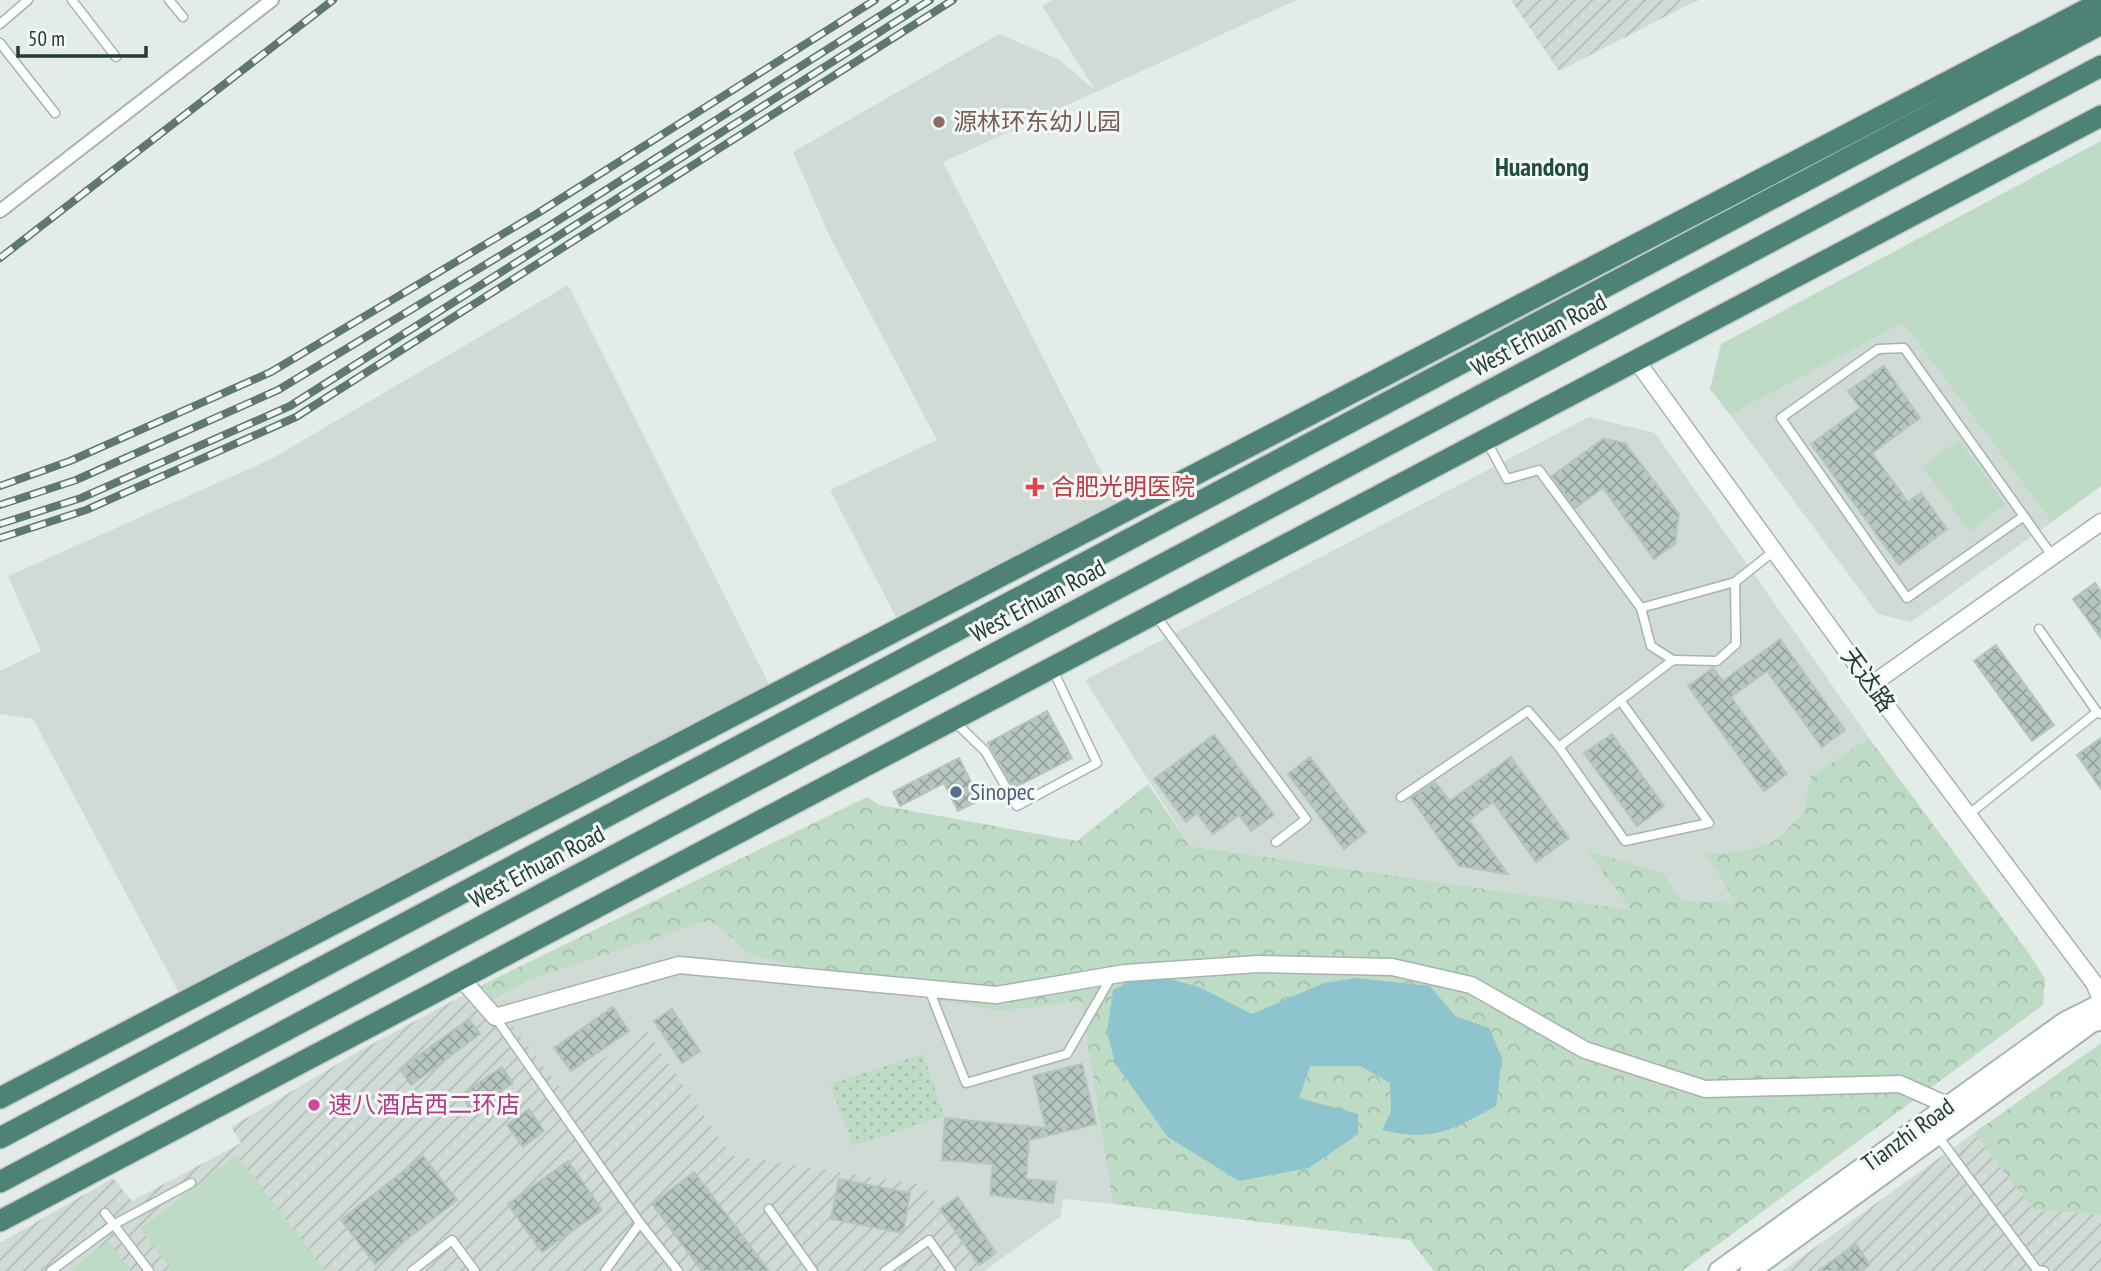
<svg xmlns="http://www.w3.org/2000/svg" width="2101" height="1271" viewBox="0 0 2101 1271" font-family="'PT Sans Narrow','Noto Sans SC',sans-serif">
	<defs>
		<pattern id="industrial-furrows" width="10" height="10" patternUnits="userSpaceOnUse" patternTransform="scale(1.75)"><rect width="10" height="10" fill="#d1dbd6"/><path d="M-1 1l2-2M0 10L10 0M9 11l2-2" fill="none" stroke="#b3bdb8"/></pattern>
		<pattern id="forest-crowns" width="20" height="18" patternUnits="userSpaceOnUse" patternTransform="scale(1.75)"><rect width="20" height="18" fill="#bddbc5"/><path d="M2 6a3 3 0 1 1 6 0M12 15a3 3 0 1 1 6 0" fill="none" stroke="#a2bdaa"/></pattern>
		<pattern id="garden-dots" width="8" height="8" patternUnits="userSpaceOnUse" patternTransform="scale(1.75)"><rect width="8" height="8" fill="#bddbc5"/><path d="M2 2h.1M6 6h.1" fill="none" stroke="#a2bdaa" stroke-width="1.8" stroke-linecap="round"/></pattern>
		<pattern id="building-cross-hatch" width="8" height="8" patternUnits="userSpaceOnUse" patternTransform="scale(1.75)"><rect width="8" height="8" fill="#b8c6c0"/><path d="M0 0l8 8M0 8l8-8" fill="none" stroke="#95a29d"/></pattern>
	</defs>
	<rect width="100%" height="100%" fill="#e3ece8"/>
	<!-- built -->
	<g fill="#d1dbd6">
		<polygon points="1052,0 1297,0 943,162 1122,512 901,627 830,490 937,440 829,235 793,152 999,34 1058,59 1095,90 1042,6"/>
		<polygon points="568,285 774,694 184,1002 33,719 0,714 0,671 41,651 8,576 271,459"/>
		<polygon points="1903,323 2052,522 1911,622 1878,614 1730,415"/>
		<polygon points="1589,417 1655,433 1869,738 1811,776 1803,814 1776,840 1747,850 1706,854 1737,903 1682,900 1663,873 1587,853 1633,910 1190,846 1085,680"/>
		<polygon points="710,920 752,955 1000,1011 1081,1001 1113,1204 1063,1199 1060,1217 984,1271 923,1185 731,1155 646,1030 560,1088 493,1000 532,979"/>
	</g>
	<!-- industrial -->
	<g fill="url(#industrial-furrows)">
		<polygon points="1511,0 1698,0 1559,71"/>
		<polygon points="482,985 560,1088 646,1030 731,1155 923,1185 984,1271 0,1271 0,1243 113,1178 132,1201 241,1143 231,1127 361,1050"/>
		<polygon points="1974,1133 2034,1210 2101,1214 2101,1271 1782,1271"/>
	</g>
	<!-- grass -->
	<g fill="#bddbc5">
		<polygon points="2101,141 2101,486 2052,522 1903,323 1730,415 1710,389 1721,344"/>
		<polygon points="1959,440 2005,504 1969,531 1922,466"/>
		<polygon points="237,1155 325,1271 172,1271 140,1229"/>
		<polygon points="108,1241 131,1271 70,1271"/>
	</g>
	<!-- forest -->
	<g fill="url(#forest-crowns)">
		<polygon points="1869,738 2030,955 2045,979 2043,1005 1682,1271 1434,1271 1410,1240 1113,1204 1081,1001 1000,1011 932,999 752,955 710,920 532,979 493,1000 482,985 867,797 879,805 1077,841 1148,784 1190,846 1632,910 1586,851 1663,873 1682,900 1736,903 1706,854 1747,850 1776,840 1803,814 1811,776"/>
		<polygon points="2101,1043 2101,1214 2034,1210 1974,1133"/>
	</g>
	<!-- garden -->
	<polygon fill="url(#garden-dots)" points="923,1054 944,1116 853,1146 830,1084"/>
	<!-- water -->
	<path fill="#8ec4cd" d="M1147,973l52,14 53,27 72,-31 33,-5 73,8 25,30 34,12 13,30 -6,48c-45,24 -62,36 -114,24l9,-19 -1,-28 -30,-17h-50l-11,32 59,16v20l-49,34 -70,13 -71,-44 -53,-74 -8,-31 6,-42z"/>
	<!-- building -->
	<g fill="url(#building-cross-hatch)" stroke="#b5c5be" stroke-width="2">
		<polygon points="1884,366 1920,418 1872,453 1908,502 1921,493 1947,529 1899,565 1811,444 1860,408 1848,391"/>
		<polygon points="1603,439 1625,443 1679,514 1675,544 1654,559 1603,488 1575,508 1552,476"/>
		<polygon points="2095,583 2101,592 2101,638 2073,599"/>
		<polygon points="1780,639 1845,730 1822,747 1767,671 1731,697 1787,774 1764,791 1688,686 1713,668 1723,681"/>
		<polygon points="1996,645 2054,725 2032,741 1974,661"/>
		<polygon points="1047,711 1072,758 1014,788 988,743"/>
		<polygon points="1612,734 1664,806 1637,826 1584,753"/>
		<polygon points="1214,735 1274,815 1251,831 1239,815 1213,834 1197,813 1186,822 1154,779"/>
		<polygon points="2101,738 2101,789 2077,755"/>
		<polygon points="1310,757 1366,832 1344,849 1288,774"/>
		<polygon points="1511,757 1569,838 1536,862 1493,802 1469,820 1508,874 1459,866 1411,798 1435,782 1450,801"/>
		<polygon points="959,758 980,800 958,811 944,783 900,806 893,792"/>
		<polygon points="613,1007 629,1031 571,1071 554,1048"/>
		<polygon points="672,1009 700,1051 682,1063 654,1021"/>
		<polygon points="469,1019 480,1034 411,1085 400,1069"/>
		<polygon points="1082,1064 1096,1124 1029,1140 1026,1179 1056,1182 1053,1203 990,1195 993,1164 942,1160 945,1118 1046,1128 1033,1076"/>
		<polygon points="502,1067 513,1083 471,1110 461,1095"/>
		<polygon points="529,1109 544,1131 523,1147 507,1125"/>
		<polygon points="423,1156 457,1200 375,1264 341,1220"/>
		<polygon points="568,1161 602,1210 542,1252 508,1204"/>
		<polygon points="694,1172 769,1271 702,1271 652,1204"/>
		<polygon points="839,1179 910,1193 903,1233 831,1219"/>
		<polygon points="958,1197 996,1253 979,1265 940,1209"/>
		<polygon points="1856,1244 1870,1265 1862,1271 1818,1271"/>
	</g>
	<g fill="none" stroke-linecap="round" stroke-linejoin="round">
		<defs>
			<g id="service">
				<polyline points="72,0 116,57"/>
				<polyline points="169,0 183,17"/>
				<polyline points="0,24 28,0"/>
				<polyline points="0,43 55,113"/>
				<polyline points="1487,442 1507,479 1539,470 1641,608 1735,582 1774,551"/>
				<polyline points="2024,516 1907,598 1781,418 1878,349 1904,348 2053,557"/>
				<polyline points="1641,608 1651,646 1673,660"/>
				<polyline points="1156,616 1306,819 1276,842"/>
				<polyline points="2039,629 2097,712"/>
				<polyline points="955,722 985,751 1017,806 1097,763 1052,668"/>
				<polyline points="1559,747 1625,841 1709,823 1620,700"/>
				<polyline points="1401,797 1528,711 1559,747 1673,660 1717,661 1736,644 1735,582"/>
				<polyline points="1968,815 2097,712 2101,714"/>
				<polyline points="928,987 966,1083 1067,1054 1112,976"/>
				<polyline points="495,1017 640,1223 678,1271"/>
				<polyline points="1937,1135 2037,1270 2044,1271"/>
				<polyline points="769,1209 813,1271"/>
				<polyline points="105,1213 149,1271"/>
				<polyline points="51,1271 113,1225 191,1183"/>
				<polyline points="412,1271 452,1240 475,1271"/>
				<polyline points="605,1271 640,1223"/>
				<polyline points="885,1271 929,1240 951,1271"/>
			</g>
			<polyline id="pedestrian" points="0,211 272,0"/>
			<g id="minor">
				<polyline points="1636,360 1888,708 2094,983 2101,999"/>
				<polyline points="1871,685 2101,522"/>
				<polyline points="460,977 495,1017 679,965 996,995 1125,973 1258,964 1392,967 1471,985 1585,1050 1705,1089 1900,1084 1949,1106"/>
			</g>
			<g id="tertiary">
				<polyline points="1719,1271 2065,1022 2101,1004"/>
				<polyline points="1750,1271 2092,1022 2101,1020"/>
			</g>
			<g id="trunk">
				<polyline points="0,1098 2101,2"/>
				<polyline points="0,1138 2101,24"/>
				<polyline points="0,1182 2101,66"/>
				<polyline points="0,1221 2101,116"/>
			</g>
		</defs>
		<!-- service casing -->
		<use href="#service" stroke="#a6b4af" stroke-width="11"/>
		<!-- pedestrian casing -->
		<use href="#pedestrian" stroke="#a6b4af" stroke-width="16"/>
		<!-- minor casing -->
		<use href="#minor" stroke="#a6b4af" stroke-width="19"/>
		<!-- tertiary casing -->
		<use href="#tertiary" stroke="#a6b4af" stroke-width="23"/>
		<!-- trunk casing -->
		<use href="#trunk" stroke="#c2c8c6" stroke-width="24"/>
		<!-- service -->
		<use href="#service" stroke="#fff" stroke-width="8"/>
		<!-- pedestrian -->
		<use href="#pedestrian" stroke="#fff" stroke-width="12"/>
		<!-- minor -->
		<use href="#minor" stroke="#fff" stroke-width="16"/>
		<!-- tertiary -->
		<use href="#tertiary" stroke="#fff" stroke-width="19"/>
		<!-- trunk -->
		<use href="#trunk" stroke="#4e8276" stroke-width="21"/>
		<defs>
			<g id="rail">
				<polyline points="0,258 333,0"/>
				<polyline points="0,486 70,461 271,372 538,213 875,0"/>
				<polyline points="0,505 76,480 278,390 546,228 905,0"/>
				<polyline points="0,524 81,498 290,406 930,0"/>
				<polyline points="0,538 86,510 296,417 953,0"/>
			</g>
		</defs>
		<!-- rail casing -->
		<use href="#rail" stroke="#5e7770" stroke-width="8"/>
		<!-- rail -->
		<use href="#rail" stroke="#f3f8f6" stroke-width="5" stroke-dasharray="16" stroke-linecap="butt"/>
	</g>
	<!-- markers -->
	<circle fill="#8d6e63" stroke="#f3f8f6" stroke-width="2.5" cx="939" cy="122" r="7"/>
	<path fill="#e0444e" stroke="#f3f8f6" stroke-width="2.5" d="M1031.5 476.5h7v7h7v7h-7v7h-7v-7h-7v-7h7z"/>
	<circle fill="#5c6f8a" stroke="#f3f8f6" stroke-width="2.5" cx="956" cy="792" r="7"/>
	<circle fill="#d1479c" stroke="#f3f8f6" stroke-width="2.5" cx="314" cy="1105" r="7"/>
	<g text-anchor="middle" stroke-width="6" stroke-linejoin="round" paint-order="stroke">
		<!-- education labels -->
		<g font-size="24" fill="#785e54" stroke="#f3f8f6" text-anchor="start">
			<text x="953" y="130">源林环东幼儿园</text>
		</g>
		<!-- street labels -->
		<g font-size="24" fill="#243c35" stroke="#f3f8f6">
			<text transform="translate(1539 335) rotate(-28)" y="8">West Erhuan Road</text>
			<text transform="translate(1038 601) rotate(-28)" y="8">West Erhuan Road</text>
			<text transform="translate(1868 680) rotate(54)" y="8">天达路</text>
			<text transform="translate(537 867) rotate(-28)" y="8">West Erhuan Road</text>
			<text transform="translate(1908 1135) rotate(-36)" y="8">Tianzhi Road</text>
		</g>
		<!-- health labels -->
		<g font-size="24" fill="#be3a42" stroke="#f3f8f6" text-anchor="start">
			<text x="1051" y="495">合肥光明医院</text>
		</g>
		<!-- service labels -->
		<g font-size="24" fill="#4e5e75" stroke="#f3f8f6" text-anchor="start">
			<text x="970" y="800">Sinopec</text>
		</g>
		<!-- hotel labels -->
		<g font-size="24" fill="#b23c85" stroke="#f3f8f6" text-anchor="start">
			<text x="328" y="1113">速八酒店西二环店</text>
		</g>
		<!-- neighbourhood labels -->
		<g font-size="26" font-weight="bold" fill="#214c42" stroke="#f3f8f6">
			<text x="1542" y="176">Huandong</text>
		</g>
	</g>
	<!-- scale -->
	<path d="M18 46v10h128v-10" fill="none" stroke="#243c35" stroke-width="3.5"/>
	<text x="28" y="46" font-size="21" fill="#243c35" stroke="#f3f8f6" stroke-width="5" paint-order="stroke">50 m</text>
</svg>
